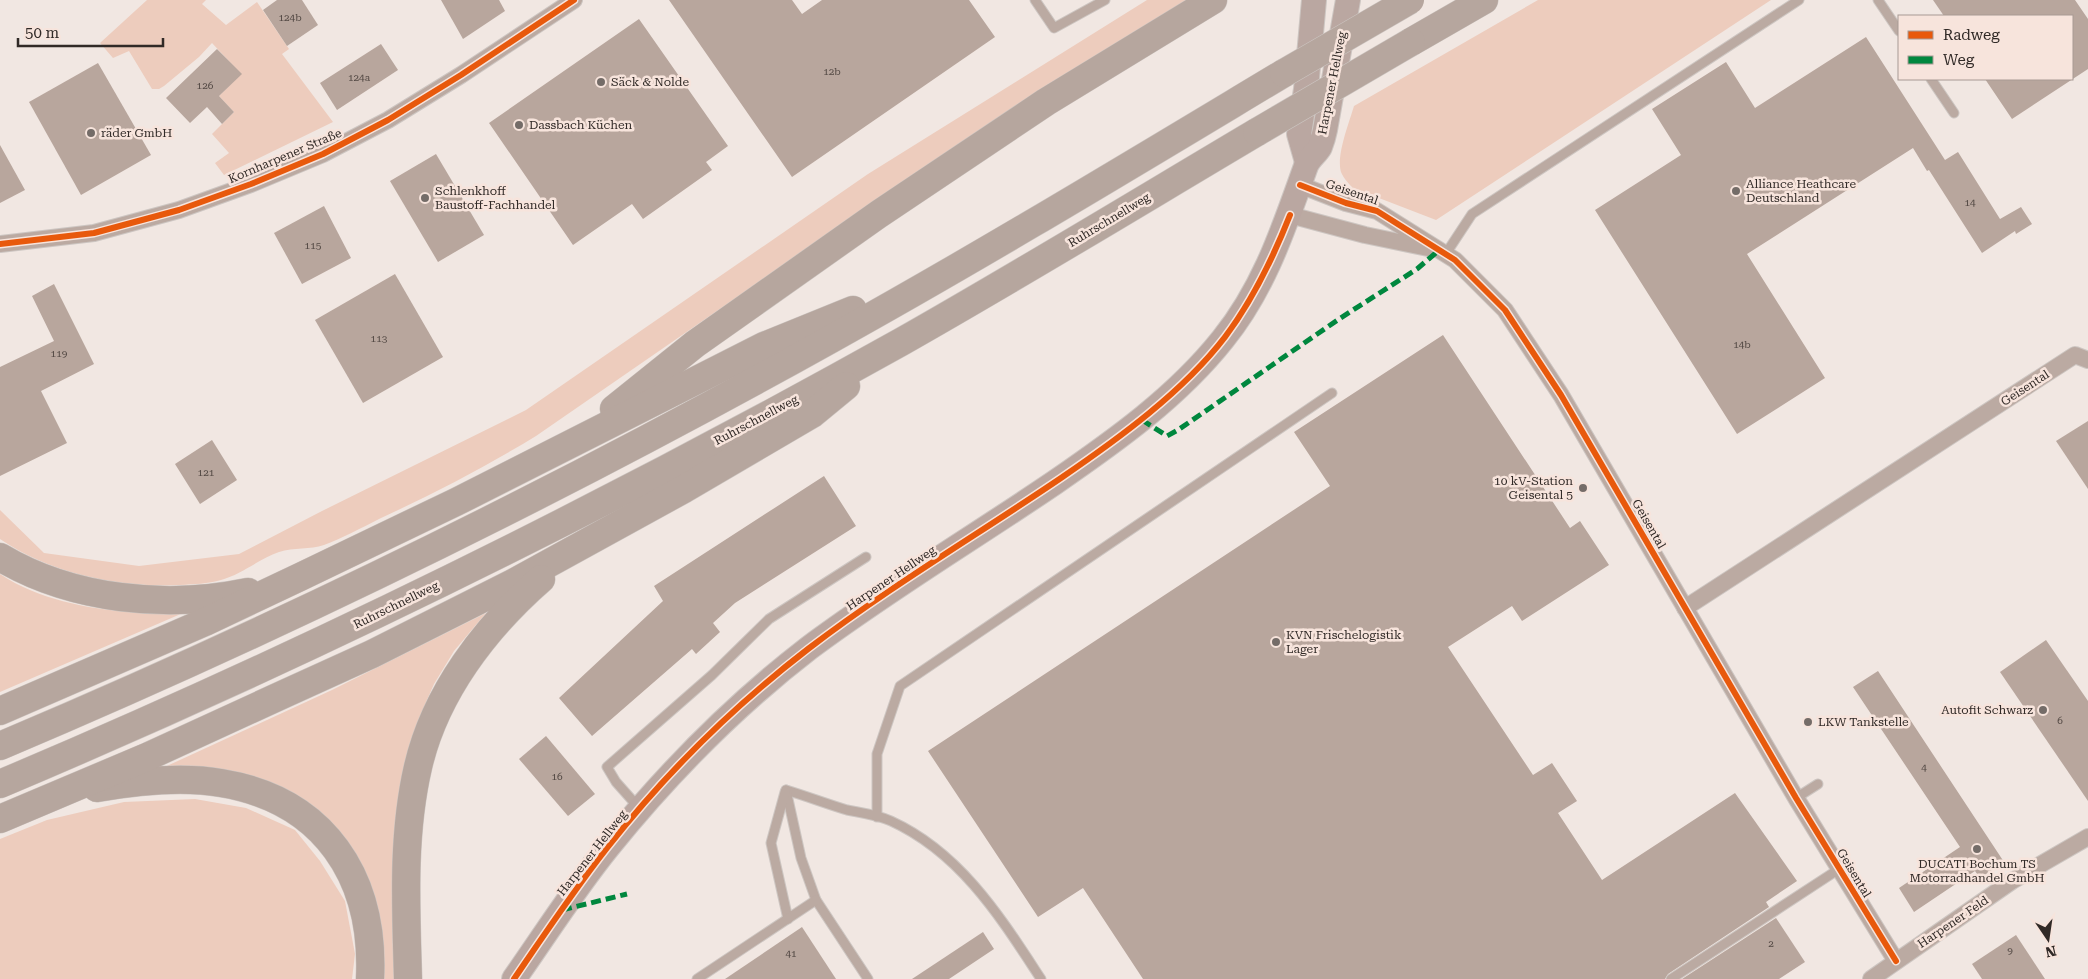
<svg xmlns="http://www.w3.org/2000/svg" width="2088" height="979" viewBox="0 0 2088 979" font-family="'Roboto Serif',serif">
	<rect width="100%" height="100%" fill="#f1e7e2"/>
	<!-- green -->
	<g fill="#edccbd">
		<polygon points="147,0 206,0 202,4 226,25 257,2 289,49 282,54 333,122 224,175 215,163 229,153 212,134 234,112 219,96 241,74 212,43 199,57 164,86 159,89 152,89 129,51 113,58 100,43"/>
		<path d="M1147,0h53l-299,184 -365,252c-51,31 -103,58 -157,83 -18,9 -36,19 -55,26 -14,5 -30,2 -45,7 -20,7 -37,22 -58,28 -13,4 -27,4 -41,5 -61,3 -128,-11 -180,-46v-29l44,43 95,13 100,-12 83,-43 204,-101 342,-236z"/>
		<path d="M1538,0h233l-335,220 -83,-32c-5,-5 -9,-9 -12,-16 -5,-16 8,-49 13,-66z"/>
		<path d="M0,574c37,25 87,35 132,38 19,1 39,-1 58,-2l-190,82z"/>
		<polygon points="486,613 454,651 434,684 417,723 403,777 397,979 381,979 381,937 375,896 355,855 288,794 246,775 196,768 156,771 332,690"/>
		<polygon points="195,799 246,808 295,830 320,861 345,901 355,954 352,979 0,979 0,839 47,820 124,802"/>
	</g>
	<!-- building -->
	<g fill="#b8a69d">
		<polygon points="277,0 302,0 318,25 287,46 263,10"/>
		<polygon points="441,0 499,0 505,11 463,39"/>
		<polygon points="669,0 792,0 802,14 822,0 969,0 995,37 792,177"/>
		<polygon points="1933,0 2075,0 2088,19 2088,69 2012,119 1985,79 2072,79 2072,16 1944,16"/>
		<polygon points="639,19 728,146 706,162 712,170 643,219 632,204 573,245 489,123"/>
		<polygon points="1866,37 1945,160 1958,152 2000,219 2021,207 2032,224 2016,234 2015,231 1982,253 1929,170 1927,171 1913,148 1747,254 1825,378 1737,434 1595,210 1681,155 1652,109 1726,62 1755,108"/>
		<polygon points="381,44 398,70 337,110 320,83"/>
		<polygon points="217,49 242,74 219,96 234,112 222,124 207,107 190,123 166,98"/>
		<polygon points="98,63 151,155 81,195 29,102"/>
		<polygon points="0,145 25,190 0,203"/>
		<polygon points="436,154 484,235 438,262 390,181"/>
		<polygon points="324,206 351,258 302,284 274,233"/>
		<polygon points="395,274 443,357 363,403 315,320"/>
		<polygon points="54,284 94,364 41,391 67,443 0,476 0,367 54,341 32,296"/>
		<polygon points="1443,335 1570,528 1580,521 1609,565 1522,621 1512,606 1448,647 1533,775 1552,763 1577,801 1558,813 1602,880 1735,793 1797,881 1766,902 1769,907 1668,974 1665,979 1143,979 1083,888 1038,917 928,751 1330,486 1294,432"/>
		<polygon points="2088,421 2088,489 2056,441"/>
		<polygon points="212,440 237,480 200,504 175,464"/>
		<polygon points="824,476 856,526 735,603 713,623 720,632 696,654 692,649 592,736 559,698 663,601 654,586"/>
		<polygon points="2046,640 2088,701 2088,801 2000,672"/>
		<polygon points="1878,671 2004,862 1980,878 1975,871 1914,912 1899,888 1960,847 1853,687"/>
		<polygon points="546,736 595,794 568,816 519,759"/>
		<polygon points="1776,918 1805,962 1779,979 1682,979"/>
		<polygon points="802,927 836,979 725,979"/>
		<polygon points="983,932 994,949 949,979 912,979"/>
		<polygon points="2016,935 2045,979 1982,979 1972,964"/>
	</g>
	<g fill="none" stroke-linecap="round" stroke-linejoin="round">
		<defs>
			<g id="service">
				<polyline points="1035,0 1054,28 1105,0"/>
				<polyline points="1878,0 1899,31"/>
				<polyline points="1931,79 1954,113"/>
				<polyline points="1445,255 1472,214 1799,0"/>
				<path d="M786,790c20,6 41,14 61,20 15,3 31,5 44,11 70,32 110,97 150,158"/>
				<polyline points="786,790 801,858 816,900 868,979"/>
				<polyline points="785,792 771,843 788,919"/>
				<polyline points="1796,798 1818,784"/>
				<polyline points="640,809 616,782 607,767 712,675 769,619 866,557"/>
				<polyline points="877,817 877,754 900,686 1332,393"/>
				<polyline points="697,979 816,900"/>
				<polyline points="1671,979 1839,869"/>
			</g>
			<g id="minor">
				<polyline points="1300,185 1346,203 1377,211 1455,260 1505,310 1561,395 1796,798 1896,961"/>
				<polyline points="1290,215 1365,235 1428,248"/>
				<polyline points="0,244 94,233 179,210 251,184 323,154 388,120 461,75 574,0"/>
				<polyline points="1685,608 2075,355 2088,360"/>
				<polyline points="1871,979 2012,881 2088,837"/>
			</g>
			<g id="secondary">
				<polyline points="1307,162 1299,134 1306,89 1314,0"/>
				<path d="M514,979c31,-44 60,-90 94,-132 59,-73 127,-142 201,-199 79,-59 164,-110 245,-165 61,-42 123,-86 169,-144 42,-52 61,-112 83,-173 3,-8 10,-12 14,-19 2,-5 4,-12 5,-17l23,-130"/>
			</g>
			<g id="motorway">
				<polyline points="1411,42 1484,0"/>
				<polyline points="614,409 695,344 879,214 1046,102 1213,0"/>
				<path d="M0,557c72,43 167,52 248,35"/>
				<polyline points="0,711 205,622 300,577 456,502 764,346 853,310"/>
				<path d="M0,746c284,-120 562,-257 831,-407 153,-85 303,-176 453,-266"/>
				<path d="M0,784c308,-130 609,-279 901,-442 120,-68 238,-140 356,-210"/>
				<path d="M97,788c40,-7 84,-12 124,-5 104,17 154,95 149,196"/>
				<polyline points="0,819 149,756 284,694 372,654 513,583 684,489 812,414 846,386"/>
				<path d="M408,979c-2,-71 -6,-143 10,-212 17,-74 67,-139 123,-188"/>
			</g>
		</defs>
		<!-- service casing -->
		<use href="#service" stroke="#cdc6c2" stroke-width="11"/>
		<!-- minor casing -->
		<use href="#minor" stroke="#cdc6c2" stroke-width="18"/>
		<!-- secondary casing -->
		<use href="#secondary" stroke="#cdc6c2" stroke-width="26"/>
		<!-- motorway casing -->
		<use href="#motorway" stroke="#cdc6c2" stroke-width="29"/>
		<!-- service -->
		<use href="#service" stroke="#bbaaa2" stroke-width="9"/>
		<!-- minor -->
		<use href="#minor" stroke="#bbaaa2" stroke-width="16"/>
		<!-- secondary -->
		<use href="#secondary" stroke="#baa7a1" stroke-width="24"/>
		<!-- motorway -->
		<use href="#motorway" stroke="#b6a69e" stroke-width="28"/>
		<defs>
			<g id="motorway-bridge">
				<polyline points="1284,73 1410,0"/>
				<polyline points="1257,132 1411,42"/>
			</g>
		</defs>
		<!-- motorway-bridge casing -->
		<use href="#motorway-bridge" stroke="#cdc6c2" stroke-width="29" stroke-linecap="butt"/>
		<!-- motorway-bridge -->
		<use href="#motorway-bridge" stroke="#b6a69e" stroke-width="28"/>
		<!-- quiet -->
		<g stroke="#00873e" stroke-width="5" stroke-dasharray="10 5" stroke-linecap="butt">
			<polyline points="1142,420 1167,436 1178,430 1339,319 1417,269 1438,251"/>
			<polyline points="562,910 627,894"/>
		</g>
		<defs>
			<g id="cycleway">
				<polyline points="1300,185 1346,203 1377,211 1455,260 1505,310 1561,395 1796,798 1896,961"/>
				<polyline points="0,244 94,233 179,210 251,184 323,154 388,120 461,75 574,0"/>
				<path d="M514,979c30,-44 60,-89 93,-131 58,-74 127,-142 201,-199 81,-62 169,-114 253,-171 57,-39 122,-86 164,-141 28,-37 48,-79 65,-122"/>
			</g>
		</defs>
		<!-- cycleway casing -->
		<use href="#cycleway" stroke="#f7e4dc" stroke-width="9"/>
		<!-- cycleway -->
		<use href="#cycleway" stroke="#e8590c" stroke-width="6"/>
	</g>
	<!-- markers -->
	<g fill="#746c68" stroke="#f7e4dc" stroke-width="2">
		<circle cx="601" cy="82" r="5"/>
		<circle cx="519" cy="125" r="5"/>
		<circle cx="91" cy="133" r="5"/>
		<circle cx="1736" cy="191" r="5"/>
		<circle cx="425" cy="198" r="5"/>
		<circle cx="1583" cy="488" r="5"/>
		<circle cx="1276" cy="642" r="5"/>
		<circle cx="2043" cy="710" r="5"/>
		<circle cx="1808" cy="722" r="5"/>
		<circle cx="1977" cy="849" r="5"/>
	</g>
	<g text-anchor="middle" stroke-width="5" stroke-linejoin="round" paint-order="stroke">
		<!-- number labels -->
		<g font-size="10" fill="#534944">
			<text x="290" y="21">124b</text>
			<text x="832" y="75">12b</text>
			<text x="359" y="81">124a</text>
			<text x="205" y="89">126</text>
			<text x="1970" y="206">14</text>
			<text x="313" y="249">115</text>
			<text x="379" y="342">113</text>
			<text x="1742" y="348">14b</text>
			<text x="59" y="357">119</text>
			<text x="206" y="476">121</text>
			<text x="2060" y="724">6</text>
			<text x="1924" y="771">4</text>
			<text x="557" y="780">16</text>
			<text x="1771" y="947">2</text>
			<text x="2010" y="954">9</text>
			<text x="791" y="957">41</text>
		</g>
		<!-- poi labels -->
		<g font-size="12" fill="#312a27" stroke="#f7e4dc" text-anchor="start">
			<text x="611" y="86">Säck &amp; Nolde</text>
			<text x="529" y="129">Dassbach Küchen</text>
			<text x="101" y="137">räder GmbH</text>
			<text x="1746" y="188">Alliance Heathcare<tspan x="1746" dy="14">Deutschland</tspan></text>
			<text x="435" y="195">Schlenkhoff<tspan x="435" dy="14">Baustoff-Fachhandel</tspan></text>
			<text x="1573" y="485" text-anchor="end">10 kV-Station<tspan x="1573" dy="14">Geisental 5</tspan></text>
			<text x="1286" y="639">KVN Frischelogistik<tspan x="1286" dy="14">Lager</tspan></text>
			<text x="2033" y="714" text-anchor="end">Autofit Schwarz</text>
			<text x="1818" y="726">LKW Tankstelle</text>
			<text x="1977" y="868" text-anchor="middle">DUCATI Bochum TS<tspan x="1977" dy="14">Motorradhandel GmbH</tspan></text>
		</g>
		<!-- street labels -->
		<g font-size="12" fill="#312a27" stroke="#f7e4dc">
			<text transform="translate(1332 83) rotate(-79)" y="4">Harpener Hellweg</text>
			<text transform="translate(285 156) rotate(-23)" y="4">Kornharpener Straße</text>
			<text transform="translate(1352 192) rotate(19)" y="4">Geisental</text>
			<text transform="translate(1109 220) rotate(-31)" y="4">Ruhrschnellweg</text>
			<text transform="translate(2025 388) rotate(-33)" y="4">Geisental</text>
			<text transform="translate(756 420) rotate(-28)" y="4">Ruhrschnellweg</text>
			<text transform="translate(1649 524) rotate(60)" y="4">Geisental</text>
			<text transform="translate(891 578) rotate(-34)" y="4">Harpener Hellweg</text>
			<text transform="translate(396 605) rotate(-26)" y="4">Ruhrschnellweg</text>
			<text transform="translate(592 853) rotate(-52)" y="4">Harpener Hellweg</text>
			<text transform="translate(1854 873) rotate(59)" y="4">Geisental</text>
			<text transform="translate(1953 922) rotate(-34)" y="4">Harpener Feld</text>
		</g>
	</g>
	<!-- legend -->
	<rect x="1898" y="15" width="175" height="65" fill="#f7e4dc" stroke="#a89a94"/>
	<rect x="1908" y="31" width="25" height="8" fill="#e8590c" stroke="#a89a94"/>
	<text x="1943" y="40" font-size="15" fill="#312a27">Radweg</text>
	<rect x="1908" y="56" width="25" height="8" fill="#00873e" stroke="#a89a94"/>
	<text x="1943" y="65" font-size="15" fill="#312a27">Weg</text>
	<!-- north arrow -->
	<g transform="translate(2048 939) rotate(167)" stroke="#f7e4dc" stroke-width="4" paint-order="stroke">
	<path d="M0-4L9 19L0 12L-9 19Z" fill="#312a27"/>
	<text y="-8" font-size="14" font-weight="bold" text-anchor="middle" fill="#312a27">N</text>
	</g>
	<!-- scale -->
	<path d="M18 38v8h145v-8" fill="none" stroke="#312a27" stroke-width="2.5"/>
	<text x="25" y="38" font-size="15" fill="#312a27" stroke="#f7e4dc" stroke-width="4" paint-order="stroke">50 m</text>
</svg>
